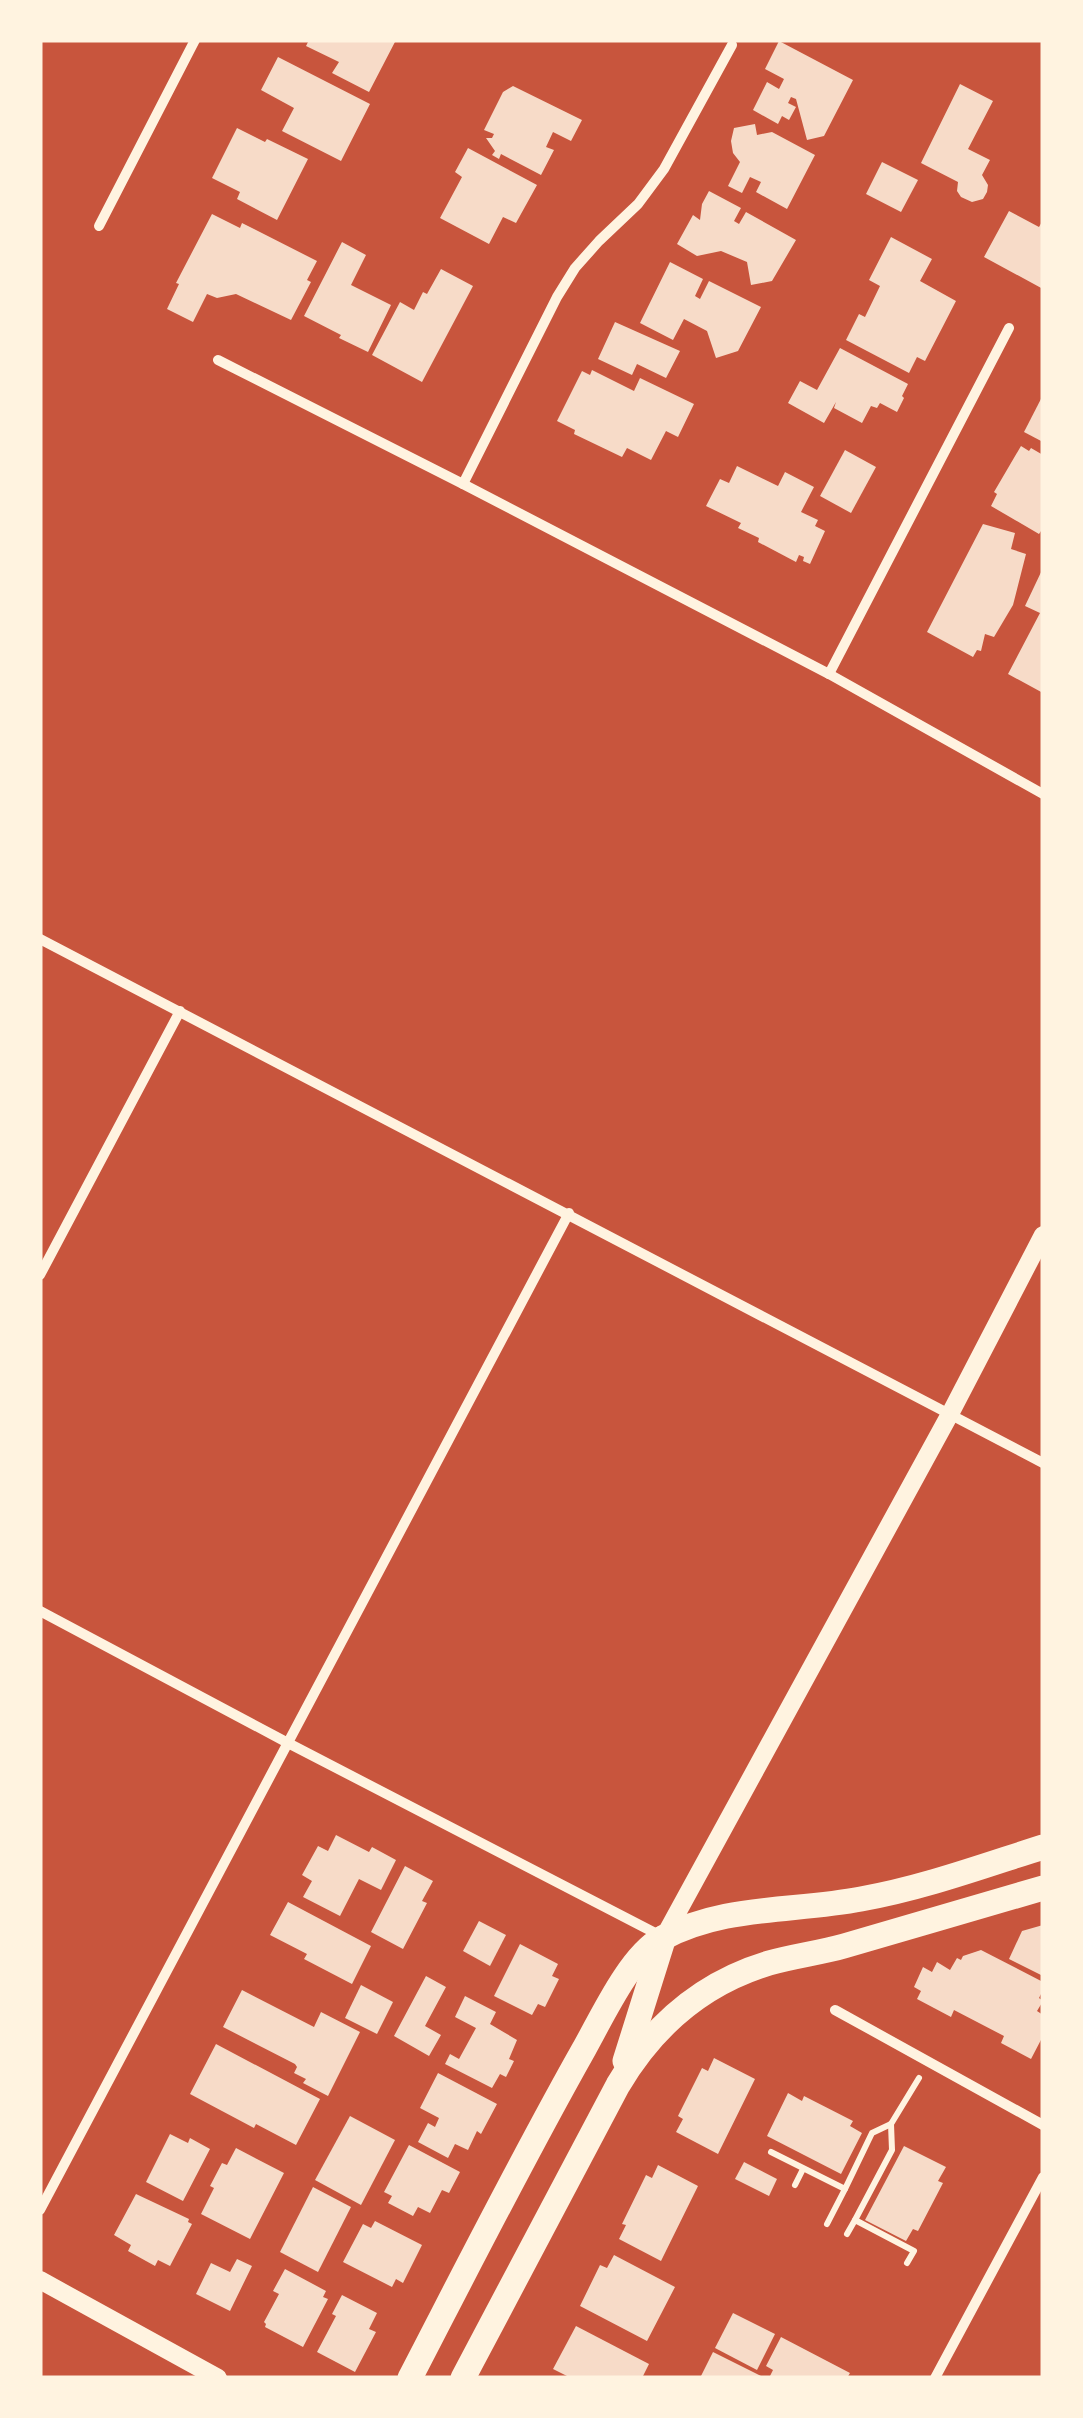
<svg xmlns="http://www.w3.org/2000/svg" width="1083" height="2418" viewBox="0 0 1083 2418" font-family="'Fira Sans',sans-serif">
	<rect width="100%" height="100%" fill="#c8553d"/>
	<!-- building -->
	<g fill="#f7dbc8">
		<polygon points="309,40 396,40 369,92 332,73 339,62 306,46"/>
		<polygon points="779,41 853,80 824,136 807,140 796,99 791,97 788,103 796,107 789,120 782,116 778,124 753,110 767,82 779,89 784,79 765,69"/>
		<polygon points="278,57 370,104 341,161 282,131 294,108 261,90"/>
		<polygon points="960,84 993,101 968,149 990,160 982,175 988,185 987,192 983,199 972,202 961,197 957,191 958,182 921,163"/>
		<polygon points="513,86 582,120 571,141 553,132 546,147 554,150 541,175 501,154 499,159 492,155 495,151 486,138 492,138 494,134 484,130 503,92"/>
		<polygon points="755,124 757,135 772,132 815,155 787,209 756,192 761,182 750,177 742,193 728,186 740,162 733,153 731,141 734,128"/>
		<polygon points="237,128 265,142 267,139 308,159 277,220 237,199 240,192 212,178"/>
		<polygon points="468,148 537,185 516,223 503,217 489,244 440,218 462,177 455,172"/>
		<polygon points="882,162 918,180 901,212 866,194"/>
		<polygon points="709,191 741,208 734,221 739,224 746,212 796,240 772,281 751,285 747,262 721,251 697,256 677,244 693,215 700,220 702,204"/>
		<polygon points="1009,211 1039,227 1043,220 1043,289 984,257"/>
		<polygon points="212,214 240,228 242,223 317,261 307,280 311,282 291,320 236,294 217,298 207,294 193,322 167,309 179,284 176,283"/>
		<polygon points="891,237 932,259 920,281 956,301 925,361 917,357 909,373 846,340 859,314 865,317 880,286 869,280"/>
		<polygon points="342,242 366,255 351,285 391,305 368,352 339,338 341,335 304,316"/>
		<polygon points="670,262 703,279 695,296 700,299 709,281 761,307 738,351 716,358 707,331 684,319 673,340 640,323"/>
		<polygon points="441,269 473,286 422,382 372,355 400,302 414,310 423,292 427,294"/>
		<polygon points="615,322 680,351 666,378 637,364 632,375 598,359"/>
		<polygon points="840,348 908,384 902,396 904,398 897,412 880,403 877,408 871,406 862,423 834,408 836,402 824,423 788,403 800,381 817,390"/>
		<polygon points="592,370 634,391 640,378 694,404 678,437 666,431 651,460 627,448 622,457 574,434 575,430 557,421 582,371 590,375"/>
		<polygon points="1043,395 1043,442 1024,432"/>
		<polygon points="1021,446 1029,451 1031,448 1043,455 1043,528 1039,534 991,506 997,494 994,492"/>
		<polygon points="845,450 876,467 851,513 820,496"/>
		<polygon points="737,466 778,486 785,472 814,487 801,512 818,520 815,526 825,531 810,564 803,561 804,557 799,555 796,562 758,542 759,538 738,528 741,523 706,506 720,479 729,483"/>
		<polygon points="983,524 1015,533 1011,549 1026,554 1013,605 994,637 985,634 981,651 977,650 973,657 927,632"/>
		<polygon points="1043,568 1043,693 1008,674 1040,613 1025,606"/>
		<polygon points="336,1835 369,1852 372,1847 396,1860 381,1890 359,1879 340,1916 303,1897 312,1881 302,1875 318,1846 328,1851"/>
		<polygon points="405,1866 433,1881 422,1901 427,1903 403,1949 371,1932"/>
		<polygon points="288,1902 371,1946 352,1984 304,1959 307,1954 270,1935"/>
		<polygon points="479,1921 506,1935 490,1966 463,1951"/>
		<polygon points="1043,1925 1043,1976 1009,1959 1022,1931"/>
		<polygon points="520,1944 558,1964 552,1976 559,1979 545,2007 538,2004 532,2015 494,1996"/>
		<polygon points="981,1950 1043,1982 1043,1990 1039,1998 1043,2001 1037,2011 1043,2015 1043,2036 1031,2059 1001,2043 1004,2036 954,2010 951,2017 917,1999 921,1991 914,1987 923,1967 932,1972 937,1962 950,1970 957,1958 961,1960 963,1956"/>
		<polygon points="426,1976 446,1987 425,2026 441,2035 429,2056 394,2036"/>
		<polygon points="361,1985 393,2002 377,2034 345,2018"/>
		<polygon points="242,1990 314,2027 321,2012 360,2032 328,2096 303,2083 306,2079 294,2073 297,2067 295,2064 223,2027"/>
		<polygon points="465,1996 496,2012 490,2024 517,2040 509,2059 514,2061 506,2077 500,2074 492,2088 445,2064 450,2054 459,2059 476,2028 455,2017"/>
		<polygon points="216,2044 320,2099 296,2145 256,2124 254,2128 190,2094"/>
		<polygon points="714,2058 755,2079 718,2154 676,2132 683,2119 678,2116 702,2068 708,2071"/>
		<polygon points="438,2073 497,2104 481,2134 477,2131 468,2150 455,2144 448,2158 418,2142 428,2123 435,2127 439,2118 420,2108"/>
		<polygon points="788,2093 802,2101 804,2096 853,2121 850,2126 862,2133 841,2174 767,2136"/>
		<polygon points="350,2116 395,2140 361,2205 315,2180"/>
		<polygon points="170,2134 188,2143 190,2138 210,2149 183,2201 146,2182"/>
		<polygon points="409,2145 460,2172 449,2193 442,2190 430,2213 418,2207 413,2216 388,2203 392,2196 384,2192"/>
		<polygon points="904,2146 946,2167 938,2181 943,2183 918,2231 913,2229 906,2241 865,2220"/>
		<polygon points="236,2148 284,2173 250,2239 201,2214 214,2188 210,2186 222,2163 227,2165"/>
		<polygon points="744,2162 777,2179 769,2196 735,2179"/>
		<polygon points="658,2165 698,2186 661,2261 619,2239 626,2225 622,2224 646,2175 652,2178"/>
		<polygon points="313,2187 351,2207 318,2272 280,2252"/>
		<polygon points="136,2194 189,2219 188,2222 192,2224 170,2266 158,2260 155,2266 128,2251 131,2245 114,2235"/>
		<polygon points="375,2221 422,2245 403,2283 396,2279 392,2287 343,2262 363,2224 371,2228"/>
		<polygon points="614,2255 675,2287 647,2341 580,2306 600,2265 607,2268"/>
		<polygon points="237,2259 252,2266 230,2311 196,2294 211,2263 230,2272"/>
		<polygon points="285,2269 326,2291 323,2297 328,2299 303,2347 265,2327 266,2324 264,2322 279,2294 273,2291"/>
		<polygon points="342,2295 377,2313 369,2329 376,2332 355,2372 317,2352 336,2316 332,2314"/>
		<polygon points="733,2313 775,2334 757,2370 715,2348"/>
		<polygon points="576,2326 649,2364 642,2378 571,2378 553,2369"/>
		<polygon points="781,2337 850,2373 847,2378 769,2378 773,2370 766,2366"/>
		<polygon points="713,2352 765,2378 700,2378"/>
	</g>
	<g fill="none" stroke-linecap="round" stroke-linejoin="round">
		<!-- path -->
		<g stroke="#fff3e0" stroke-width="6">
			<polyline points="891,2124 892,2150 855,2220 914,2251 907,2263"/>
			<polyline points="771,2152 845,2189 872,2133 891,2124 919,2078"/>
			<polyline points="795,2185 803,2169"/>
			<polyline points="827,2224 845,2189"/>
			<polyline points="847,2234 855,2220"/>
		</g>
		<!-- minor -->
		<g stroke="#fff3e0" stroke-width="10">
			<polyline points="99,226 195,40"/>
			<polyline points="218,360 463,484 829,674 1043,794"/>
			<polyline points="463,484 557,297 575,268 599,241 638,204 664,169 732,45"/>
			<polyline points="829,674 1009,328"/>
			<polyline points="40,939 1043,1463"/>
			<polyline points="40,1275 180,1011"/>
			<polyline points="40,1611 288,1743 659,1935"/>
			<polyline points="835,2010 1043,2125"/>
			<polyline points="40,2210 569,1213"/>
			<polyline points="935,2378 1043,2177"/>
		</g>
		<!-- tertiary -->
		<g stroke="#fff3e0" stroke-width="18">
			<polyline points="664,1937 950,1414 1043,1235"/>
			<polyline points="40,2280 218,2378"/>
		</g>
		<!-- primary -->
		<g stroke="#fff3e0" stroke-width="25">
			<polyline points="625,2061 664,1937"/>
			<path d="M410,2378c57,-110 113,-221 174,-329 18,-32 46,-93 77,-110 61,-34 133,-27 200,-40 62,-11 122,-33 182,-52"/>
			<path d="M463,2378l155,-293c35,-59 84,-102 151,-122 25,-7 50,-10 75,-17 66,-19 133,-39 199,-58"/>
		</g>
	</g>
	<!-- border -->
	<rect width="1083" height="2418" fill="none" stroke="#fff3e0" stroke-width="85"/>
</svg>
